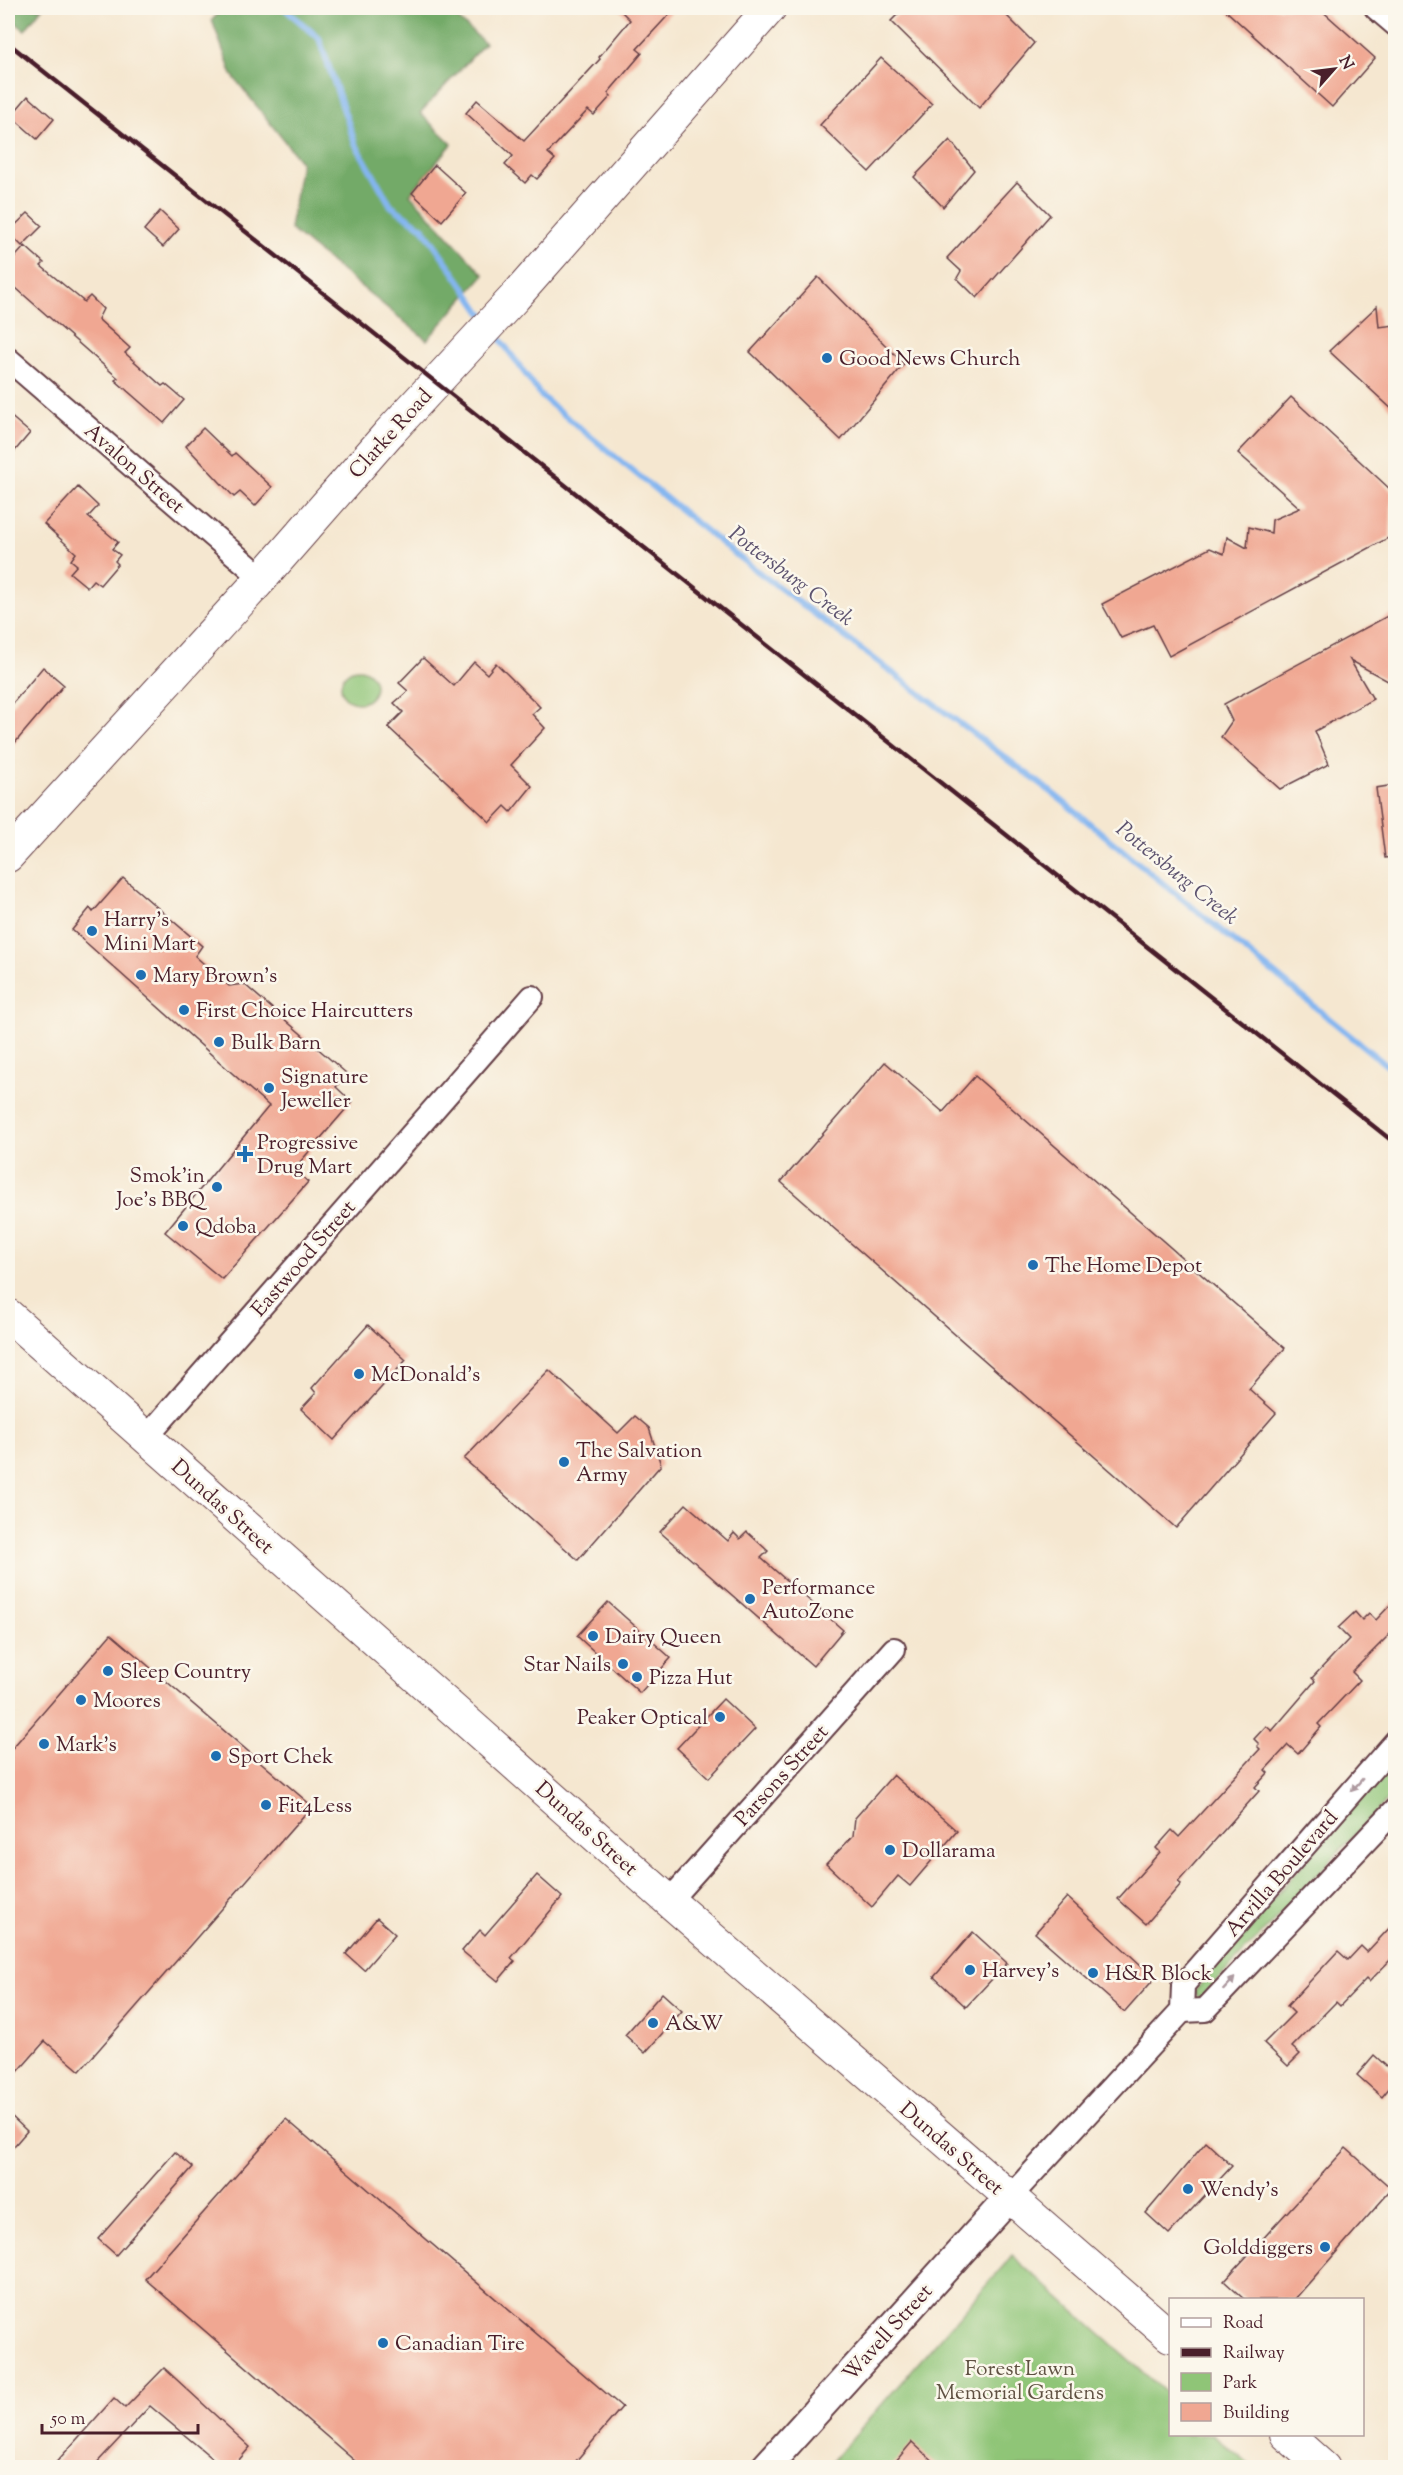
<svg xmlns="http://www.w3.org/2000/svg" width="1403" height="2475" viewBox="0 0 1403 2475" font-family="'Sorts Mill Goudy',serif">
	<rect width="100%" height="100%" fill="#fbf7ec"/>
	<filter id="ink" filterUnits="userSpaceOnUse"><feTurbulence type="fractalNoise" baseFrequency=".0167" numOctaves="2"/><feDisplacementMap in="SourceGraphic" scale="12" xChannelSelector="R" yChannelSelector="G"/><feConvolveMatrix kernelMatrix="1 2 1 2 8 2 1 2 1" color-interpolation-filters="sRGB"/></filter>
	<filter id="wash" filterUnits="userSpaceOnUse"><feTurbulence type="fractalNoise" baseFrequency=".008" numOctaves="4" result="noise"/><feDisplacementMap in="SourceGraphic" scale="24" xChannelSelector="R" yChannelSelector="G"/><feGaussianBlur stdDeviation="1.35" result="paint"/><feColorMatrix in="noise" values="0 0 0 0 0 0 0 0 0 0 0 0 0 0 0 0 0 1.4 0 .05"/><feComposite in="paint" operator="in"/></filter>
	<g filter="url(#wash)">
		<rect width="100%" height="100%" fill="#f5e7d0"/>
		<!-- green -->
		<g fill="#8fc577" stroke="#6c7251" stroke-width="1.5">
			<circle cx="358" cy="686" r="17"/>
			<polygon points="1395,1756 1395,1792 1200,1999 1194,1992"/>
			<polygon points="1012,2256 1170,2396 1170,2434 1214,2435 1252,2467 826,2468"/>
		</g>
		<!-- forest -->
		<g fill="#73aa68" stroke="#5e644a" stroke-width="1.5">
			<polygon points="8,8 42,8 25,30 8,17"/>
			<polygon points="224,8 446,8 485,43 420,113 452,144 410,194 484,275 427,340 290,229 301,162 232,75 212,20"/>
		</g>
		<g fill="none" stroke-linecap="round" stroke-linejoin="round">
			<!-- stream -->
			<g stroke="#84b6f0" stroke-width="6">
				<polyline points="284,8 319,38 355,143 391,206 423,228 484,316"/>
				<polyline points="495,332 542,397 732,552 1050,791 1396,1073"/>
			</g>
		</g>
		<g id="blocks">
			<!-- building -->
			<g fill="#f0a792">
				<polygon points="618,8 675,8 637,49 642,53 608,93 611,96 594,115 588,110 548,153 555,159 537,179 532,175 525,183 505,165 513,156 466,113 477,100 524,141 600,59 599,57 630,20"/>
				<polygon points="904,8 999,8 1034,43 979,108 891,21"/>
				<polygon points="1223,8 1319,8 1375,58 1332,107"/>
				<polygon points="881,58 932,104 869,172 820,125"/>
				<polygon points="28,96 54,119 37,139 11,116"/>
				<polygon points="950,140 974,170 943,207 914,177"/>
				<polygon points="435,165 466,193 442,221 412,193"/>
				<polygon points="1017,182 1050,215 977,298 957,278 961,271 947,258"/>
				<polygon points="160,211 179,229 163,247 144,230"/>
				<polygon points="28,213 42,226 22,246 8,232"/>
				<polygon points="25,246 44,263 41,266 82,300 84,302 90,296 103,309 98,319 130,348 125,353 162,386 165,384 184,400 164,423 115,380 118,378 8,281 8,265"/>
				<polygon points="818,277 904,364 841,440 750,352"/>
				<polygon points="1377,306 1379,327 1395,325 1395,412 1329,351"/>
				<polygon points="1291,397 1392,491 1390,537 1169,656 1153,625 1121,638 1102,604 1210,548 1224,554 1227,537 1247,548 1249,527 1271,533 1272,520 1300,508 1238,453"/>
				<polygon points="8,414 30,433 8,459"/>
				<polygon points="203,428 232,456 235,453 272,487 255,506 240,492 234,497 186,446"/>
				<polygon points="78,487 98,506 88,517 118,542 112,549 120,555 115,561 118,564 100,585 93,580 87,587 70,573 77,565 71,560 76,553 44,524"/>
				<polygon points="1395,612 1395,685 1350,660 1373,699 1315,731 1329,764 1280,789 1221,737 1232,721 1224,704"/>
				<polygon points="423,658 454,686 474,662 487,674 496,663 540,707 532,714 545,728 511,765 532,786 511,812 505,806 490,822 388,727 403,712 394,703 408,691 399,683"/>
				<polygon points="43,667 64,685 8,751 8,709"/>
				<polygon points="1395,785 1395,857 1385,858 1376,788"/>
				<polygon points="123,878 202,946 195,956 229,986 244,984 346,1073 336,1087 352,1102 294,1169 308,1182 222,1279 165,1232 269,1106 72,930 90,908 93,912"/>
				<polygon points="885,1062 943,1112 975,1076 1285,1348 1249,1389 1276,1413 1176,1528 781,1182"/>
				<polygon points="368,1325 406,1360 334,1440 301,1409 316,1393 312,1388"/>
				<polygon points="549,1370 618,1433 635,1416 649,1428 661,1465 578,1560 464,1459"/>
				<polygon points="686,1504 728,1541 734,1533 740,1539 747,1532 768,1551 761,1558 843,1630 813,1666 660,1532"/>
				<polygon points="1395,1600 1395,1629 1352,1672 1360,1680 1318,1724 1321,1727 1298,1754 1288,1745 1265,1770 1268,1773 1255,1787 1259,1791 1201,1856 1178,1882 1181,1884 1146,1924 1118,1899 1160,1852 1156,1848 1172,1830 1179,1837 1260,1749 1257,1746 1259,1744 1254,1739 1266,1726 1272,1731 1315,1681 1312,1678 1349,1639 1338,1628 1355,1612 1362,1620 1369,1613 1376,1620"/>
				<polygon points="608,1602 671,1658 640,1693 577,1636"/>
				<polygon points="111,1634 312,1806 80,2071 45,2041 8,2083 8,1753"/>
				<polygon points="723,1699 755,1729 709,1778 677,1748"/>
				<polygon points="893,1775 957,1831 910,1886 898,1876 872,1907 826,1864 853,1836 855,1818"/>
				<polygon points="537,1875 562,1897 511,1958 515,1961 498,1981 462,1951 480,1930 485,1935"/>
				<polygon points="1067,1897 1155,1978 1125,2012 1035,1933"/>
				<polygon points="377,1918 395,1934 364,1970 346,1954"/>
				<polygon points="1395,1922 1395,1955 1369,1982 1366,1979 1340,2006 1336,2002 1292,2047 1300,2054 1288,2066 1264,2043 1294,2013 1287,2006 1338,1951 1348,1960 1361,1946 1367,1952"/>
				<polygon points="973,1932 1007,1963 966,2007 934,1977"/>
				<polygon points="662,1993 682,2011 645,2053 625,2035"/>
				<polygon points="1374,2055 1395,2074 1395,2081 1382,2097 1357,2075"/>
				<polygon points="8,2113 27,2131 8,2153"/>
				<polygon points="286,2119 622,2407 570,2468 363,2468 145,2279"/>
				<polygon points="1206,2142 1232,2166 1169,2234 1146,2213"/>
				<polygon points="1346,2148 1392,2189 1294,2300 1245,2300 1224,2281"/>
				<polygon points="175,2152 193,2167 116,2255 98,2239"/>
				<polygon points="164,2368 250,2447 232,2468 224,2468 150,2406 92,2468 51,2468 114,2398 125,2408"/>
				<polygon points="912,2442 940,2468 890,2468"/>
			</g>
		</g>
	</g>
	<g filter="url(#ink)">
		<use href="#blocks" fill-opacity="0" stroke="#643d44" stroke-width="1.5"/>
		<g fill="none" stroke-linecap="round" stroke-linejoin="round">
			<defs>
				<g id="minor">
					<polyline points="1376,8 1396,25"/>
					<polyline points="8,359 262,578"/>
					<polyline points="146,1438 532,997"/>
					<polyline points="669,1901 894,1649"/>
					<polyline points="1182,2011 1205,2010 1396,1809"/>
					<polyline points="1009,2198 1182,2011 1183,1985 1396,1741"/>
				</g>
				<polyline id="tertiary" points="765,2468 1009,2198"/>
				<g id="secondary">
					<polyline points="8,856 262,578 388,434 515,297 770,8"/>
					<polyline points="8,1315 669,1901 1170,2336"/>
					<polyline points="1286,2434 1324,2468"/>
				</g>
			</defs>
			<!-- minor casing -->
			<use href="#minor" stroke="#643d44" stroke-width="26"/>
			<!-- tertiary casing -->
			<use href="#tertiary" stroke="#643d44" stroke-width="32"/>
			<!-- secondary casing -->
			<use href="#secondary" stroke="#643d44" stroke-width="34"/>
			<!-- minor -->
			<use href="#minor" stroke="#fff" stroke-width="22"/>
			<!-- tertiary -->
			<use href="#tertiary" stroke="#fff" stroke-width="28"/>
			<!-- secondary -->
			<use href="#secondary" stroke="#fff" stroke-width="32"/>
			<!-- rail -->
			<polyline stroke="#4a1f2b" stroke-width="4.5" points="8,43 1396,1144"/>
		</g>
		<!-- one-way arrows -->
		<defs><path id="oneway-solid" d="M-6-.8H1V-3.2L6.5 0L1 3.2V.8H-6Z" transform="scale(1.5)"/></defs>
		<g fill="#ae9aa0">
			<use href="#oneway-solid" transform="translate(1357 1785) rotate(131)"/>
			<use href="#oneway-solid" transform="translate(1229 1984) rotate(-47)"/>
		</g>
	</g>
	<!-- markers -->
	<g fill="#1f6fb2" stroke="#fbf7ec" stroke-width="2">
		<circle cx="827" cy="358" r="6"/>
		<circle cx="92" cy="931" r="6"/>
		<circle cx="141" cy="975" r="6"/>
		<circle cx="184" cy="1010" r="6"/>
		<circle cx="219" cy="1042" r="6"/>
		<circle cx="269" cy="1088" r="6"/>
		<path d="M242 1145h6v6h6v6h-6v6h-6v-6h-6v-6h6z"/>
		<circle cx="217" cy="1187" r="6"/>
		<circle cx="183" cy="1226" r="6"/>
		<circle cx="1033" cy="1265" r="6"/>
		<circle cx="359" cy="1374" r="6"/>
		<circle cx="564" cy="1462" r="6"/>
		<circle cx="750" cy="1599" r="6"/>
		<circle cx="593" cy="1636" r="6"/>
		<circle cx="623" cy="1664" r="6"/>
		<circle cx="108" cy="1671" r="6"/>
		<circle cx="637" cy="1677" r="6"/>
		<circle cx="81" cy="1700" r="6"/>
		<circle cx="720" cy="1717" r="6"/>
		<circle cx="44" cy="1744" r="6"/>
		<circle cx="216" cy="1756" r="6"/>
		<circle cx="266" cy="1805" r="6"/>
		<circle cx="890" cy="1850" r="6"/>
		<circle cx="970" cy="1970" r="6"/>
		<circle cx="1093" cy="1973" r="6"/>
		<circle cx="653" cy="2023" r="6"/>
		<circle cx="1188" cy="2189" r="6"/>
		<circle cx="1325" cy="2247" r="6"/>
		<circle cx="383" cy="2343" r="6"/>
	</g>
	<g text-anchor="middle" stroke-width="5" stroke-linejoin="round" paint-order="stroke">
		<!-- poi labels -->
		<g font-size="21" fill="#4a1f2b" stroke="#fbf7ec" text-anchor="start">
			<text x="839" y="365">Good News Church</text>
			<text x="104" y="926">Harry's<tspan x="104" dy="24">Mini Mart</tspan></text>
			<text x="153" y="982">Mary Brown's</text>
			<text x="196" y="1017">First Choice Haircutters</text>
			<text x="231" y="1049">Bulk Barn</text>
			<text x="281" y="1083">Signature<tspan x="281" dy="24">Jeweller</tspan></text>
			<text x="257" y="1149">Progressive<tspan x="257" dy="24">Drug Mart</tspan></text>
			<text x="205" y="1182" text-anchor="end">Smok'in<tspan x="205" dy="24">Joe's BBQ</tspan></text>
			<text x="195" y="1233">Qdoba</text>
			<text x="1045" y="1272">The Home Depot</text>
			<text x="371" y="1381">McDonald's</text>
			<text x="576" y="1457">The Salvation<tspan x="576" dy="24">Army</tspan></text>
			<text x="762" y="1594">Performance<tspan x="762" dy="24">AutoZone</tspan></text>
			<text x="605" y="1643">Dairy Queen</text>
			<text x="611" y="1671" text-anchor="end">Star Nails</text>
			<text x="120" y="1678">Sleep Country</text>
			<text x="649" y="1684">Pizza Hut</text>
			<text x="93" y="1707">Moores</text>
			<text x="708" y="1724" text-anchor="end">Peaker Optical</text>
			<text x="56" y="1751">Mark's</text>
			<text x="228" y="1763">Sport Chek</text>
			<text x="278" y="1812">Fit4Less</text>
			<text x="902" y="1857">Dollarama</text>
			<text x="982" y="1977">Harvey's</text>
			<text x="1105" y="1980">H&amp;R Block</text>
			<text x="665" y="2030">A&amp;W</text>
			<text x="1200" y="2196">Wendy's</text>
			<text x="1313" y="2254" text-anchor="end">Golddiggers</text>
			<text x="395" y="2350">Canadian Tire</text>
		</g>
		<!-- street labels -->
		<g font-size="21" fill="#4a1f2b" stroke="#fbf7ec">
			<text transform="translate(390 433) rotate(-48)" y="7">Clarke Road</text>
			<text transform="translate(135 468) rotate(41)" y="7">Avalon Street</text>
			<text transform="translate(303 1258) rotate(-49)" y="7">Eastwood Street</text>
			<text transform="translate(223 1506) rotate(42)" y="7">Dundas Street</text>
			<text transform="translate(781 1775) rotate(-48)" y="7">Parsons Street</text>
			<text transform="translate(587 1828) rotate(42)" y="7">Dundas Street</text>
			<text transform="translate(1281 1873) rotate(-49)" y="7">Arvilla Boulevard</text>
			<text transform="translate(952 2148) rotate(41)" y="7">Dundas Street</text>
			<text transform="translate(887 2332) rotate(-48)" y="7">Wavell Street</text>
		</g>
		<!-- park labels -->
		<g font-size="21" fill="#5f5142" stroke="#fbf7ec">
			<text x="1020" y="2375">Forest Lawn<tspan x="1020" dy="24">Memorial Gardens</tspan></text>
		</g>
		<!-- water labels -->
		<g font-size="22" font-style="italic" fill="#5e5470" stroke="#fbf7ec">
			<text transform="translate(792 575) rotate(37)" y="8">Pottersburg Creek</text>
			<text transform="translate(1178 872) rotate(39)" y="8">Pottersburg Creek</text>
		</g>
	</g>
	<!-- margin -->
	<rect width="1403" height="2475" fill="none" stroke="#fbf7ec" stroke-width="30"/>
	<!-- legend -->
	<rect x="1169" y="2298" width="195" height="138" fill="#fbf7ec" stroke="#b4a19f" stroke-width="1.5"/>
	<rect x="1181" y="2318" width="30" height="9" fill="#ffffff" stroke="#b4a19f" stroke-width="1.5"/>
	<text x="1223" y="2328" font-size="18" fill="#4a1f2b">Road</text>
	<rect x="1181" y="2348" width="30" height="9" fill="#4a1f2b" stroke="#b4a19f" stroke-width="1.5"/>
	<text x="1223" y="2358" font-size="18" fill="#4a1f2b">Railway</text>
	<rect x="1181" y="2373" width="30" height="18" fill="#8fc577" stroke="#b4a19f" stroke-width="1.5"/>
	<text x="1223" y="2388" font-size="18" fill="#4a1f2b">Park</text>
	<rect x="1181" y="2403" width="30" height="18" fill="#f0a792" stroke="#b4a19f" stroke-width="1.5"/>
	<text x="1223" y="2418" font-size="18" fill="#4a1f2b">Building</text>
	<!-- north arrow -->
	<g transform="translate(1334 69) rotate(62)" stroke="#fbf7ec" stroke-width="4.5" paint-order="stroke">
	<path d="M0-4.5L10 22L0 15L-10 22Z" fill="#4a1f2b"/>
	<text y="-9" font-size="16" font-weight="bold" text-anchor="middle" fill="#4a1f2b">N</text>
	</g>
	<!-- scale -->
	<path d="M42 2424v9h156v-9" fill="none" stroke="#4a1f2b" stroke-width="3"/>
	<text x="51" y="2424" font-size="18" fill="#4a1f2b" stroke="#fbf7ec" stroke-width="4.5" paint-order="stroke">50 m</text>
</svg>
